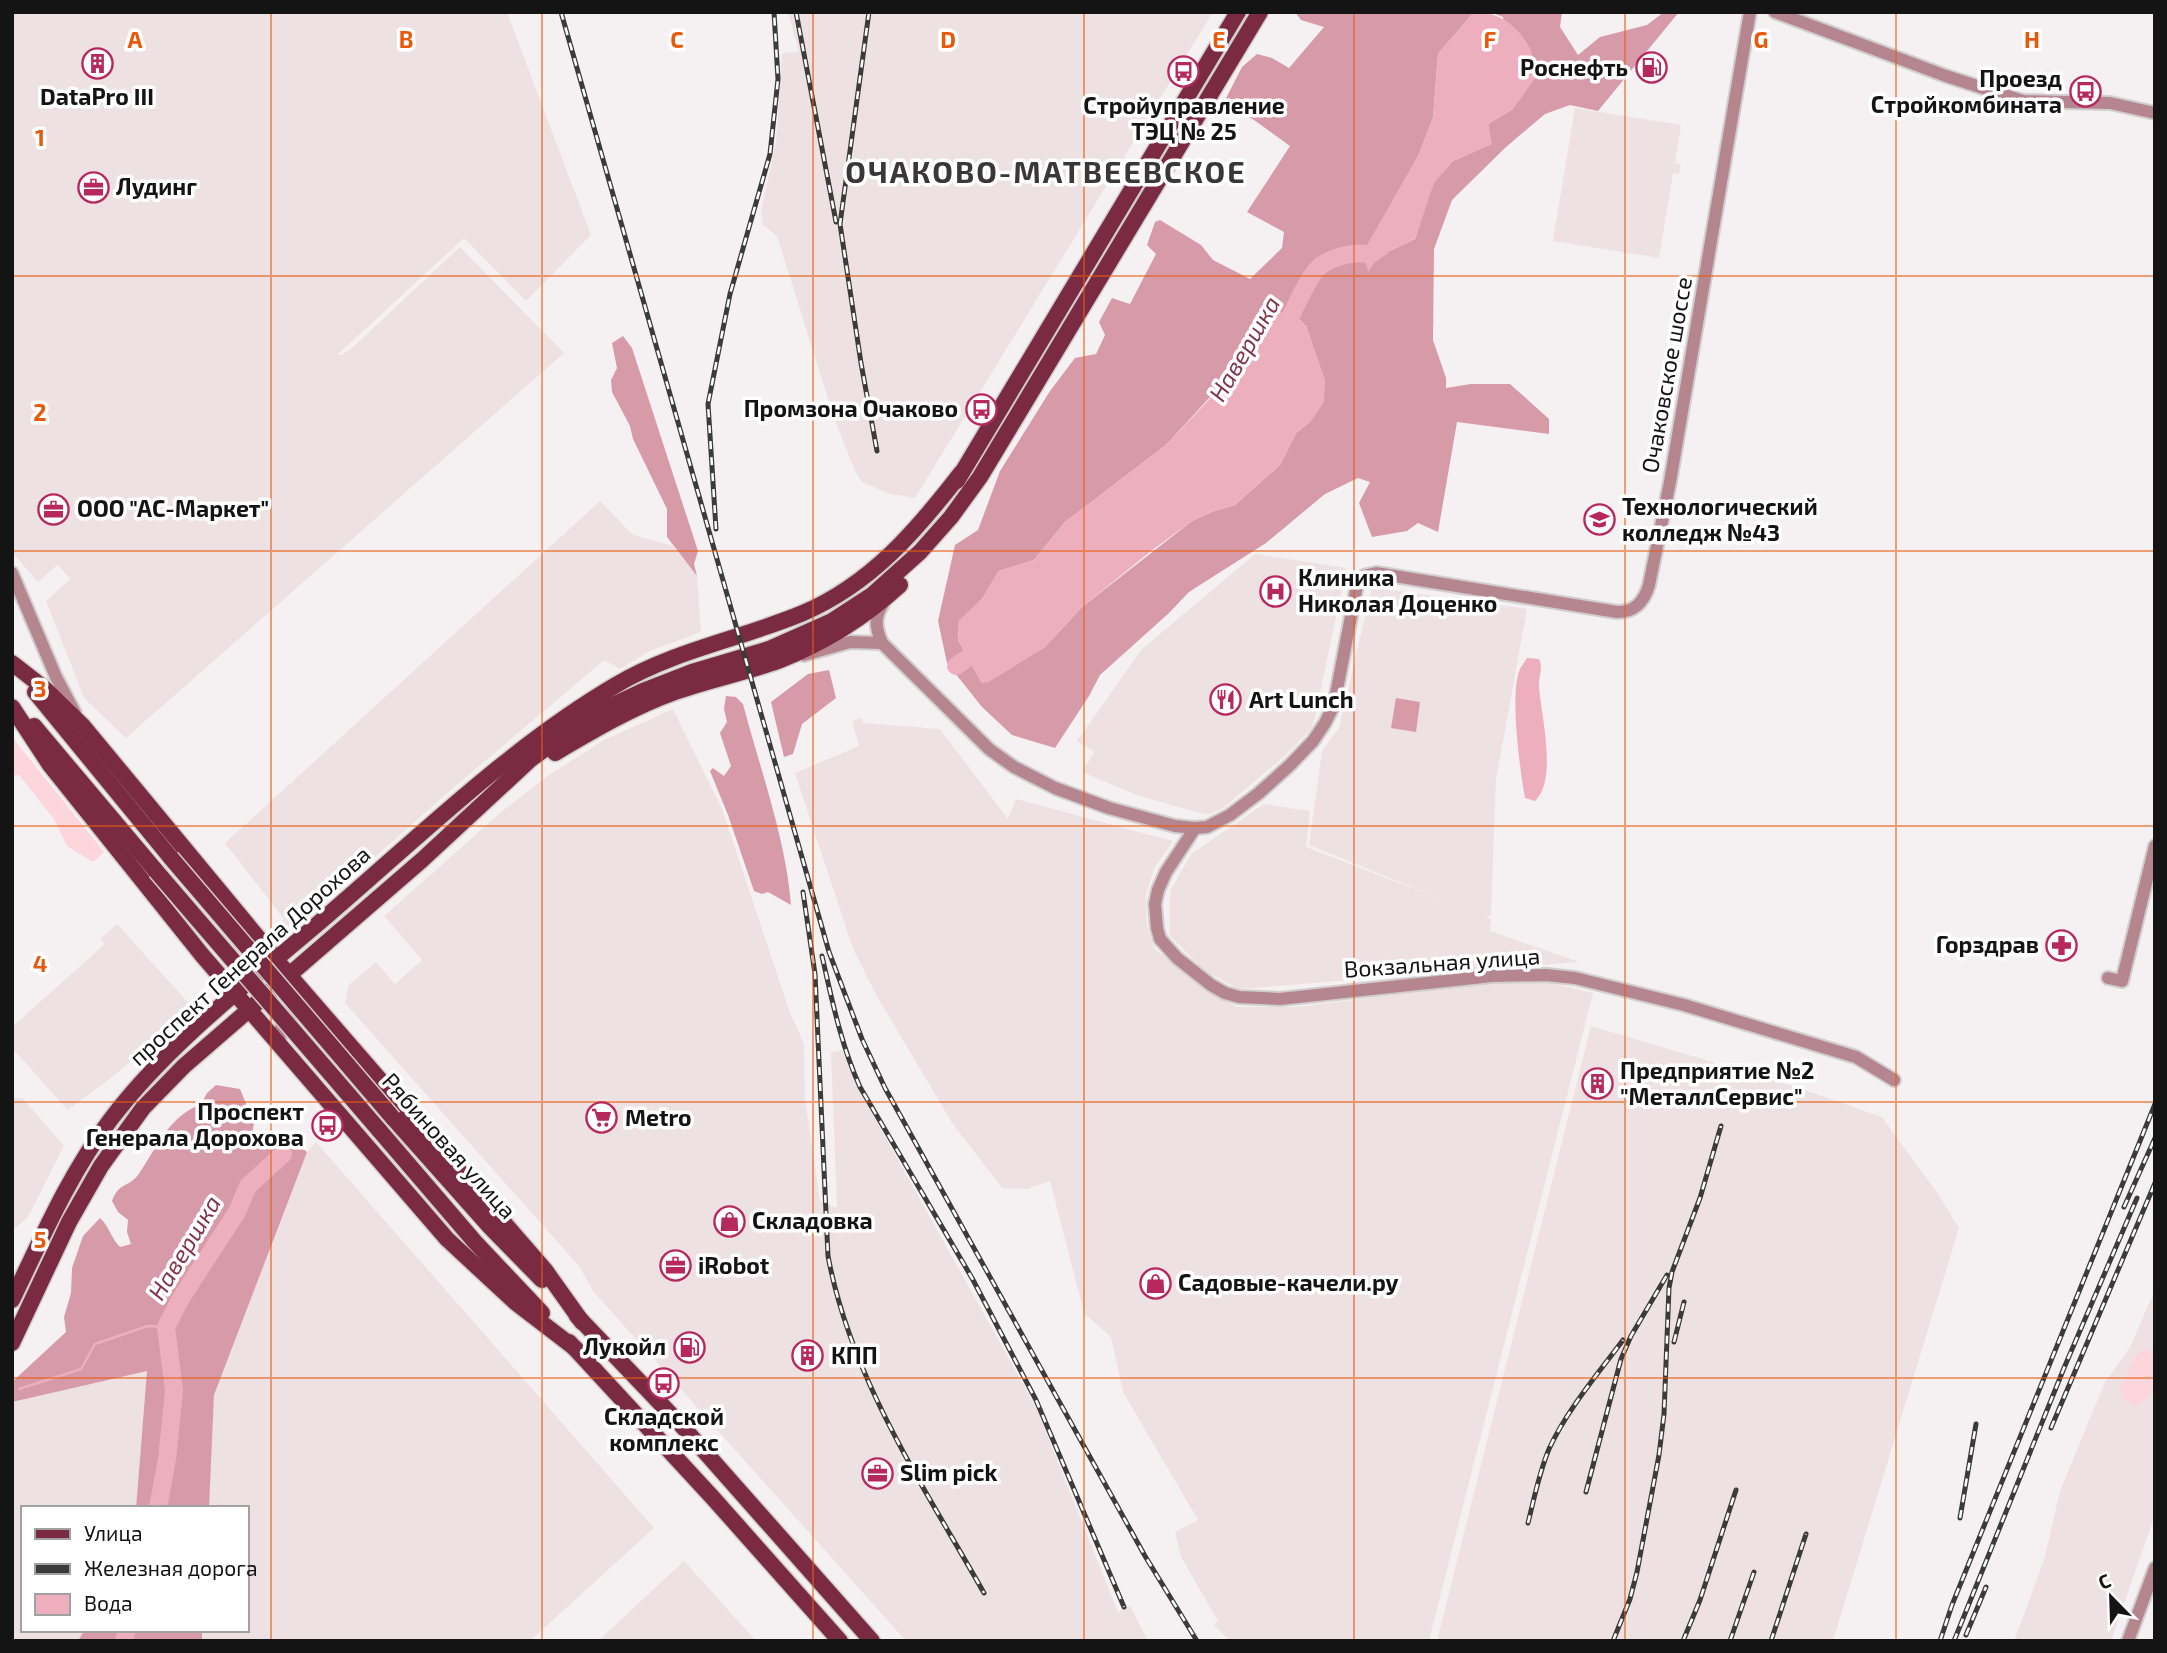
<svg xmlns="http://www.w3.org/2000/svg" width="2167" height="1653" viewBox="0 0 2167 1653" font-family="'Exo 2',sans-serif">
	<rect width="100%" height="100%" fill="#f5f1f2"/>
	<!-- built -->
	<g fill="#eee1e3">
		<polygon points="12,12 507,12 591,235 526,301 464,238 337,355 342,355 353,347 460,247 564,353 126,738 84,698 46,601 70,579 58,565 38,582 12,552"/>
		<polygon points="788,12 1213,12 915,498 890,494 862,482 855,471 834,418 777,236 763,225 761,211 776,142 782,53 799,52"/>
		<polygon points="1575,108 1681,125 1675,163 1681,164 1679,174 1673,173 1659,258 1553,241"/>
		<polygon points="600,501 633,535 673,546 697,576 701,632 650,651 620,669 604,660 444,796 288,934 278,926 284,919 225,843"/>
		<polygon points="1255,554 1346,568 1315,718 1310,730 1286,755 1223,808 1211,814 1200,813 1139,796 1082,772 1094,752 1077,741 1141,650"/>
		<polygon points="1372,587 1527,609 1496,780 1491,916 1486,917 1491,919 1490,931 1579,962 1239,989 1205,971 1170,936 1170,891 1191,854 1264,804 1310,811 1306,847 1446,901 1309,845 1322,751 1339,728"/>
		<polygon points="673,709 722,809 789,1010 804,1044 805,1099 820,1201 837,1208 831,1052 842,1050 855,1083 1036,1407 1118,1612 1130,1606 1148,1641 906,1641 593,1291 579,1266 345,1003 348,986 376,962 395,984 422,960 384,916 500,813 549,775 604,740"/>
		<polygon points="861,718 863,723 940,729 1008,819 1016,799 1173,841 1154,869 1146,895 1147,926 1154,948 1204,989 1237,1007 1295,1007 1498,982 1539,980 1593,993 1429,1641 1230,1641 1214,1625 1218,1621 1181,1557 1175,1532 1198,1520 1123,1392 1111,1337 1084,1313 1050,1181 1027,1189 1002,1188 952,1123 874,991 852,946 795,773 859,746 852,721"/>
		<polygon points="117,924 192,1007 116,1074 68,1110 12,1048 12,1027 105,944 100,939"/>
		<polygon points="1591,1026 1790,1085 1882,1117 1938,1194 1959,1228 1833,1641 1437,1641"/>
		<polygon points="15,1098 22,1098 64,1146 28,1217 12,1231 12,1100"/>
		<polygon points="316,1142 654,1528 530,1641 201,1641 202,1630 247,1630 247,1508 208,1508 214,1395 294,1167"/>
		<polygon points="2155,1290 2155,1515 2111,1641 2014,1641 2044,1560 2060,1491 2105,1382 2129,1349"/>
		<polygon points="147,1370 136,1508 23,1508 23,1630 102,1630 79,1641 12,1641 12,1402"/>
		<polygon points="684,1561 756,1641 598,1641"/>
	</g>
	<!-- green -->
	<g fill="#fcd5dd">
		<polygon points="12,737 104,852 93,862 67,846 54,819 19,775 12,776"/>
		<path d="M2145,1349l10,3c0,18 2,47 -19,53l-12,-5 -4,-11 16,-34z"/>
	</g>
	<!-- forest -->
	<g fill="#d79aa8" fill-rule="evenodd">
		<path d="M1295,12h179l-36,42 -5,64 -14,36 -24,44 -16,58 36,-17 18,-56 20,-22 38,-17 -3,-20 25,-15 -10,-92 -13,-5h72l-2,15 18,28 22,-18 47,-12 17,-13h15l-81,99 -28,-6 -25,9 -39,33 -54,53 -18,49 -1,91 13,38v10l25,-4h39l39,35v15l-92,-12 -19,110 -20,-9 -11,8 -35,6 -13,-34 11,-21 -12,-4 -33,16 -59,49 -77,49 -20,21 -69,62 -11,21 -34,52 -43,-13 -30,-28 -35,-44 -9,-42 17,-76 23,-15 22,-59 50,-80 25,-33 21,-4 9,-19 -6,-13 13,-24 18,6 26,-50 -9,-9 8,-23 5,-2 41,25 12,15 37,19 32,-31 2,-16 -37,-20 43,-66 -36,-26 -31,-16 19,-37 15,-13 15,4 17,10 35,-41 -23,-7zM1290,310l17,17 4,94 -15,12 -16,32 -45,40 -21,6 -22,10 -110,86 -37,40 -63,36 -24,-43 1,-19 23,-22 17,-28 35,-11 31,-38 101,-77z"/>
		<polygon points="623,336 632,348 698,551 694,564 697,576 667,537 667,509 633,439 630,426 612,392 611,380 617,368 612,343"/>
		<polygon points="829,670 836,698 802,724 793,754 784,757 771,702 808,674"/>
		<path d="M726,696l10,1 7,7c17,65 43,135 48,201l-23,-13 -6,2 -8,-3 -26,-76 -18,-44 3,-3 11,8 7,-10 -11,-33 7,-11 -3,-13z"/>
		<polygon points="1396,698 1420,702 1416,732 1391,728"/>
		<path d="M216,1085l24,4 14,34 -2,12 13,15 18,-16 24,18 -93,243 -5,113h-73l11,-137 -135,31v-20l54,-50 -2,-15 7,-24 1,-25 11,-32 17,-18c10,9 10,19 20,29l11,-3 -4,-12 1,-12 -10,-8 -6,-11c7,-19 16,-13 26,-26 19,-27 30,-58 63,-71l6,-11z"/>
		<polygon points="90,1630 202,1630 202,1641 78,1641 82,1634"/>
	</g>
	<!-- water -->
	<g fill="#edafbd">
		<path d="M1474,12c24,0 42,12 54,33 6,8 6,22 8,32l-23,32 -25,15 4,20 -39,17 -19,22 -19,56 -36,17 -11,16 -5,-20 56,-98 14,-36 5,-64z"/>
		<polygon points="1289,309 1307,327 1325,380 1324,402 1311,421 1296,433 1280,465 1235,505 1214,511 1192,521 1151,551 1082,607 1045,647 989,682 982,683 958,640 959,620 982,599 999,571 1034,560 1065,522 1166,445 1220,388 1280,313"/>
		<path d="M1527,658l12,1c5,10 -1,17 0,27 2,30 19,93 -4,115l-10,-3c-5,-28 -15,-101 -6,-126 1,-5 6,-10 8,-14z"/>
	</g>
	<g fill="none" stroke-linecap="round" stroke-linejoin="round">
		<!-- stream -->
		<polyline stroke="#edafbd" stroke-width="2.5" points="19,1389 81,1369 95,1344 148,1326 166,1327"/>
		<!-- river -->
		<g stroke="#edafbd" stroke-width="18">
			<path d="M1283,333c8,-16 23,-53 35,-65 10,-10 39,-18 52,-13l11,-8"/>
			<polyline points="956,666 988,644"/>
			<polyline points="158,1508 167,1459 174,1391 166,1327 181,1298 237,1212 248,1186 283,1154"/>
			<polyline points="124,1641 127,1630"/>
		</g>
		<defs>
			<g id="minor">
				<polyline points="1775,12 1946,76 2023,101 2110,103 2155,113"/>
				<polyline points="12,573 56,677 75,713"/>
				<path d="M884,602c-10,15 -9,25 -2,41l107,106 25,18 41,21 54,20 66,18 20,2 12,-1 23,-12 29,-22 31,-28 23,-24 12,-18 9,-18 23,-120 7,-9 12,-3 241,39c18,0 27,-10 32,-27l21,-103 80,-470"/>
				<polyline points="804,655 850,642 882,643"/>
				<polyline points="1195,828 1166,872 1158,890 1155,904 1157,928 1160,939 1177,958 1211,985 1225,993 1239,997 1280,999 1492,976 1546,975 1575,978 1684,1005 1856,1057 1894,1080"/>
				<polyline points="2108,978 2122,981 2155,846"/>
				<path d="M282,1049c-8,-21 5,-39 27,-40"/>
				<polyline points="2128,1641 2155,1568"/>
			</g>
			<g id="major">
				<polyline points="957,481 1238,12"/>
				<polyline points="12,663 44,688 83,726 289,975 545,1270 582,1322"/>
				<polyline points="35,692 171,858"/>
				<polyline points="12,707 50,765 202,955 447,1239 516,1303 576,1349"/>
				<polyline points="34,726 156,871"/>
				<path d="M555,753c39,-23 78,-46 120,-61 34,-12 69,-19 103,-31 46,-18 86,-43 122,-76"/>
				<polyline points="393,1118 490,1227 542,1280"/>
				<polyline points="379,1130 475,1242 542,1313"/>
				<path d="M12,1300c30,-62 57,-126 99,-181 60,-79 143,-140 217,-204 92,-79 184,-169 288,-230 59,-35 125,-46 187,-72 68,-29 114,-83 158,-140"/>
				<polyline points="577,1316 682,1426 872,1641"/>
				<polyline points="569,1342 713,1498 840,1641"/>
				<polyline points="12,1343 69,1222 101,1166 143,1108 184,1066 422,860 531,759 560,738 613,705 643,691 692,672 769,649 832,621 872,595 920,552 951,517 980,477 1260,12"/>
			</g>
		</defs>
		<!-- minor casing -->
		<use href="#minor" stroke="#d1cece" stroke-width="16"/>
		<!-- major casing -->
		<use href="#major" stroke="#d1cece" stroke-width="19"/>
		<!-- minor -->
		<use href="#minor" stroke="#b68690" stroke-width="12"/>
		<!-- major -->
		<use href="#major" stroke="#7a2a43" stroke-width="16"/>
		<defs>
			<g id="rail">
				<polyline points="561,12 829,952 862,1039 885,1088 1145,1556 1197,1641"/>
				<polyline points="796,12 836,222"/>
				<polyline points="869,12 840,224 861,363 877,451"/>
				<polyline points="716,529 708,404 730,294 770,154 778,79 774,12"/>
				<path d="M803,892l12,82 13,282c23,123 95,229 156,337"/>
				<path d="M822,956c10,44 19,89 38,131l112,191 64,122 88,207"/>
				<polyline points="2124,1207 2155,1138"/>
				<polyline points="1674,1342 1684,1302"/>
				<polyline points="2051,1428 2155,1183"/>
				<polyline points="1586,1492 1621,1359 1631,1336 1667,1275"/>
				<polyline points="1960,1518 1976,1424"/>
				<path d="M1528,1523c6,-24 11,-50 21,-74 18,-39 48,-74 74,-109"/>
				<polyline points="1966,1635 1986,1587"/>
				<polyline points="1613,1641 1630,1599 1637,1572 1659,1455 1664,1414 1669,1288 1672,1272 1700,1198 1721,1126"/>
				<polyline points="1683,1641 1700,1600 1736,1490"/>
				<polyline points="1730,1641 1754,1572"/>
				<polyline points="1771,1641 1806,1534"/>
				<polyline points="1940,1641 1952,1605 2155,1104"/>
				<polyline points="1954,1641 2064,1368 2137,1198"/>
			</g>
		</defs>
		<!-- rail casing -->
		<use href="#rail" stroke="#3c3b3b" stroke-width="5"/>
		<!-- rail -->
		<use href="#rail" stroke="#fff" stroke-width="2.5" stroke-dasharray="8" stroke-linecap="butt"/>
		<defs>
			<g id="major-bridge">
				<polyline points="171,858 393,1118"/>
				<polyline points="156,871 379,1130"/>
			</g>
		</defs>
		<!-- major-bridge casing -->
		<use href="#major-bridge" stroke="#d1cece" stroke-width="19" stroke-linecap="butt"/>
		<!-- major-bridge -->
		<use href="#major-bridge" stroke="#7a2a43" stroke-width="16"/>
	</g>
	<!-- grid -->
	<path fill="none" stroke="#e8590c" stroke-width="2" stroke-opacity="0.55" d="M271,12v1629M542,12v1629M813,12v1629M1084,12v1629M1354,12v1629M1625,12v1629M1896,12v1629M12,276h2143M12,551h2143M12,826h2143M12,1102h2143M12,1378h2143"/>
	<!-- icons -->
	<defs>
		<symbol id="building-ring" viewBox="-11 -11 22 22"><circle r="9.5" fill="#fff" stroke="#b7295c" stroke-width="1.5"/><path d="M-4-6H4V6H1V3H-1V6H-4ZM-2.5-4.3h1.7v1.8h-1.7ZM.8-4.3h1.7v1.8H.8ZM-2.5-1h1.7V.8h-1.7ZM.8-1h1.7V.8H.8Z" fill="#b7295c"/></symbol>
		<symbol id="fuel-ring" viewBox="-11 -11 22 22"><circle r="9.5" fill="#fff" stroke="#b7295c" stroke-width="1.5"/><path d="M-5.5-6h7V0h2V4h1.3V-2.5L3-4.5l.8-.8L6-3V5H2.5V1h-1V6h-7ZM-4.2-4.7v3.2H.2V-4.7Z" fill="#b7295c"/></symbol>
		<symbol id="bus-ring" viewBox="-11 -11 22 22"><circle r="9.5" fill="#fff" stroke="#b7295c" stroke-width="1.5"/><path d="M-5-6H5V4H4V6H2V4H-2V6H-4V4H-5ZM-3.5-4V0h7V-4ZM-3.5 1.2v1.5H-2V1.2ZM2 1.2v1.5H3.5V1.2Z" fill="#b7295c"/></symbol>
		<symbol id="office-ring" viewBox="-11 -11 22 22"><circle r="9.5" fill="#fff" stroke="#b7295c" stroke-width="1.5"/><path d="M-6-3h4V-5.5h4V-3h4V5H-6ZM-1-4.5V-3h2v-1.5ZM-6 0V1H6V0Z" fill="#b7295c"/></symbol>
		<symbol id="university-ring" viewBox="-11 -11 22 22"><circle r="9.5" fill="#fff" stroke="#b7295c" stroke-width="1.5"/><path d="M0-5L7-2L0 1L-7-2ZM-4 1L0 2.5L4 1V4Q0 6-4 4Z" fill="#b7295c"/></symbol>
		<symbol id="hospital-ring" viewBox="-11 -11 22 22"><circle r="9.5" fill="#fff" stroke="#b7295c" stroke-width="1.5"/><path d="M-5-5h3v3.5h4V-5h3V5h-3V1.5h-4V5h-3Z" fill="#b7295c"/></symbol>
		<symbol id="restaurant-ring" viewBox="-11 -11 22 22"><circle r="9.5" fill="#fff" stroke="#b7295c" stroke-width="1.5"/><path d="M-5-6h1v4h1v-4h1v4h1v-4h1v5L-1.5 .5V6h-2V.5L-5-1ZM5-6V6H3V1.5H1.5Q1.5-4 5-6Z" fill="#b7295c"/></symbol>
		<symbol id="pharmacy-ring" viewBox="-11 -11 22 22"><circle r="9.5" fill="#fff" stroke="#b7295c" stroke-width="1.5"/><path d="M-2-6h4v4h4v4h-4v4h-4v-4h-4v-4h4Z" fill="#b7295c"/></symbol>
		<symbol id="supermarket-ring" viewBox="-11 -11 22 22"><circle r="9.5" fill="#fff" stroke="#b7295c" stroke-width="1.5"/><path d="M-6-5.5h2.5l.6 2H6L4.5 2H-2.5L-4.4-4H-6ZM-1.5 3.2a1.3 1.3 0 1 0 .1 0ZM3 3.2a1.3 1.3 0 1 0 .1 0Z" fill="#b7295c"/></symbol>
		<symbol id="shop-ring" viewBox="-11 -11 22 22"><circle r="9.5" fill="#fff" stroke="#b7295c" stroke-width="1.5"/><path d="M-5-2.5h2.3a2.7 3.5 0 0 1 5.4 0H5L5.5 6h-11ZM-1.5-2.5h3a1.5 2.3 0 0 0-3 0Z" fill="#b7295c"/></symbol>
	</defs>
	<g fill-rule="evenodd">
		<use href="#building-ring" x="80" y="46" width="35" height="35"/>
		<use href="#fuel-ring" x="1634" y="50" width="35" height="35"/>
		<use href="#bus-ring" x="1166" y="54" width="35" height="35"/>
		<use href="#bus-ring" x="2068" y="74" width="35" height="35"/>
		<use href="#office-ring" x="76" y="170" width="35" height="35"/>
		<use href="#bus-ring" x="964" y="392" width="35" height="35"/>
		<use href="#office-ring" x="36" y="492" width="35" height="35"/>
		<use href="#university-ring" x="1582" y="502" width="35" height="35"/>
		<use href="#hospital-ring" x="1258" y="574" width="35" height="35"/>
		<use href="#restaurant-ring" x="1208" y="682" width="35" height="35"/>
		<use href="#pharmacy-ring" x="2044" y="928" width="35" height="35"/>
		<use href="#building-ring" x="1580" y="1066" width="35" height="35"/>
		<use href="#supermarket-ring" x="584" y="1100" width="35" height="35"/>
		<use href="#bus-ring" x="310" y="1108" width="35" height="35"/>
		<use href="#shop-ring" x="712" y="1204" width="35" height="35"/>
		<use href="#office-ring" x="658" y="1248" width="35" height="35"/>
		<use href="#shop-ring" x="1138" y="1266" width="35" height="35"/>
		<use href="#fuel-ring" x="672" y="1330" width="35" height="35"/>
		<use href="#building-ring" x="790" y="1338" width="35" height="35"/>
		<use href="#bus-ring" x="646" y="1366" width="35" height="35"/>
		<use href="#office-ring" x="860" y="1456" width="35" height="35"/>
	</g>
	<g text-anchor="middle" stroke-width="7" stroke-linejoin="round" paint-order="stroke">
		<!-- poi labels -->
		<g font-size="23" font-weight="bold" fill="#151414" stroke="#fff" text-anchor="start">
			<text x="1628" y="76" text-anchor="end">Роснефть</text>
			<text x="2062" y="87" text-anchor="end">Проезд<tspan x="2062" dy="26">Стройкомбината</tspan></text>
			<text x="97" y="105" text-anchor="middle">DataPro III</text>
			<text x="1184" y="114" text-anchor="middle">Стройуправление<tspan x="1184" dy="26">ТЭЦ № 25</tspan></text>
			<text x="116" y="195">Лудинг</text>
			<text x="958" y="417" text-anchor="end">Промзона Очаково</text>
			<text x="1622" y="515">Технологический<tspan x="1622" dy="26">колледж №43</tspan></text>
			<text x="77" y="517">ООО "АС-Маркет"</text>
			<text x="1298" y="586">Клиника<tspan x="1298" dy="26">Николая Доценко</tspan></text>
			<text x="1249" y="708">Art Lunch</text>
			<text x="2039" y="953" text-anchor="end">Горздрав</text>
			<text x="1620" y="1079">Предприятие №2<tspan x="1620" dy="26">"МеталлСервис"</tspan></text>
			<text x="304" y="1120" text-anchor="end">Проспект<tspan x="304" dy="26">Генерала Дорохова</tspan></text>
			<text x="625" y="1126">Metro</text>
			<text x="752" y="1229">Складовка</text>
			<text x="698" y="1274">iRobot</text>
			<text x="1178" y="1291">Садовые-качели.ру</text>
			<text x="666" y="1355" text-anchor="end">Лукойл</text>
			<text x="831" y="1364">КПП</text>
			<text x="664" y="1425" text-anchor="middle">Складской<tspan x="664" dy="26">комплекс</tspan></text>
			<text x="900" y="1481">Slim pick</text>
		</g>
		<!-- street labels -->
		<g font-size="23" fill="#151414" stroke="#fff">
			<text transform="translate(1667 375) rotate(-80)" y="8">Очаковское шоссе</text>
			<text transform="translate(250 956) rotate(-42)" y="8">проспект Генерала Дорохова</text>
			<text transform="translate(1442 963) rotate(-4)" y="8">Вокзальная улица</text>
			<text transform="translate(449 1146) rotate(48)" y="8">Рябиновая улица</text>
		</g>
		<!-- water labels -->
		<g font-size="24" font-style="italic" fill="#80364b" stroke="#fff">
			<text transform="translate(1245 349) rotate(-60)" y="8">Навершка</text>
			<text transform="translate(185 1248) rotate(-59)" y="8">Навершка</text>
		</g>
		<!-- district labels -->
		<g font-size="30" font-weight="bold" letter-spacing="2" fill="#3a3738" stroke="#fff">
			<text x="1046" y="183">ОЧАКОВО-МАТВЕЕВСКОЕ</text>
		</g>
	</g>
	<g font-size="23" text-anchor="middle" font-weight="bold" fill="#e8590c" stroke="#fff" stroke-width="7" stroke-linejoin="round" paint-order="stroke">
		<text x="135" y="48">A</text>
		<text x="406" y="48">B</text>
		<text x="677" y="48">C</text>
		<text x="948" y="48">D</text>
		<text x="1219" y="48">E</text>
		<text x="1490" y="48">F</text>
		<text x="1761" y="48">G</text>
		<text x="2032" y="48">H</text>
		<text x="40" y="146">1</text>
		<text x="40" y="421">2</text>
		<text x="40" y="697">3</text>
		<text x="40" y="972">4</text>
		<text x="40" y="1248">5</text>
	</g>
	<!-- border -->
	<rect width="2167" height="1653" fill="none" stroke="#151414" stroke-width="28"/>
	<!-- legend -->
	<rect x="21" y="1506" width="228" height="126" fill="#ffffff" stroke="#a1a1a1" stroke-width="2"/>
	<rect x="35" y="1529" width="35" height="10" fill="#7a2a43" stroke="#a1a1a1" stroke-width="2"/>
	<text x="84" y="1541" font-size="21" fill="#151414">Улица</text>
	<rect x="35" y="1564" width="35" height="10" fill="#3c3b3b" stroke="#a1a1a1" stroke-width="2"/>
	<text x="84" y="1576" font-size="21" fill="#151414">Железная дорога</text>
	<rect x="35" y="1594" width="35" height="21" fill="#edafbd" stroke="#a1a1a1" stroke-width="2"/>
	<text x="84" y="1611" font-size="21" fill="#151414">Вода</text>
	<!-- north arrow -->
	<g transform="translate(2111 1597) rotate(337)" stroke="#ffffff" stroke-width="5" paint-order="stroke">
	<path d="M0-5L12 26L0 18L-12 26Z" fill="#151414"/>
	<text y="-10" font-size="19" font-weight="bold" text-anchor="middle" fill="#151414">С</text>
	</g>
</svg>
